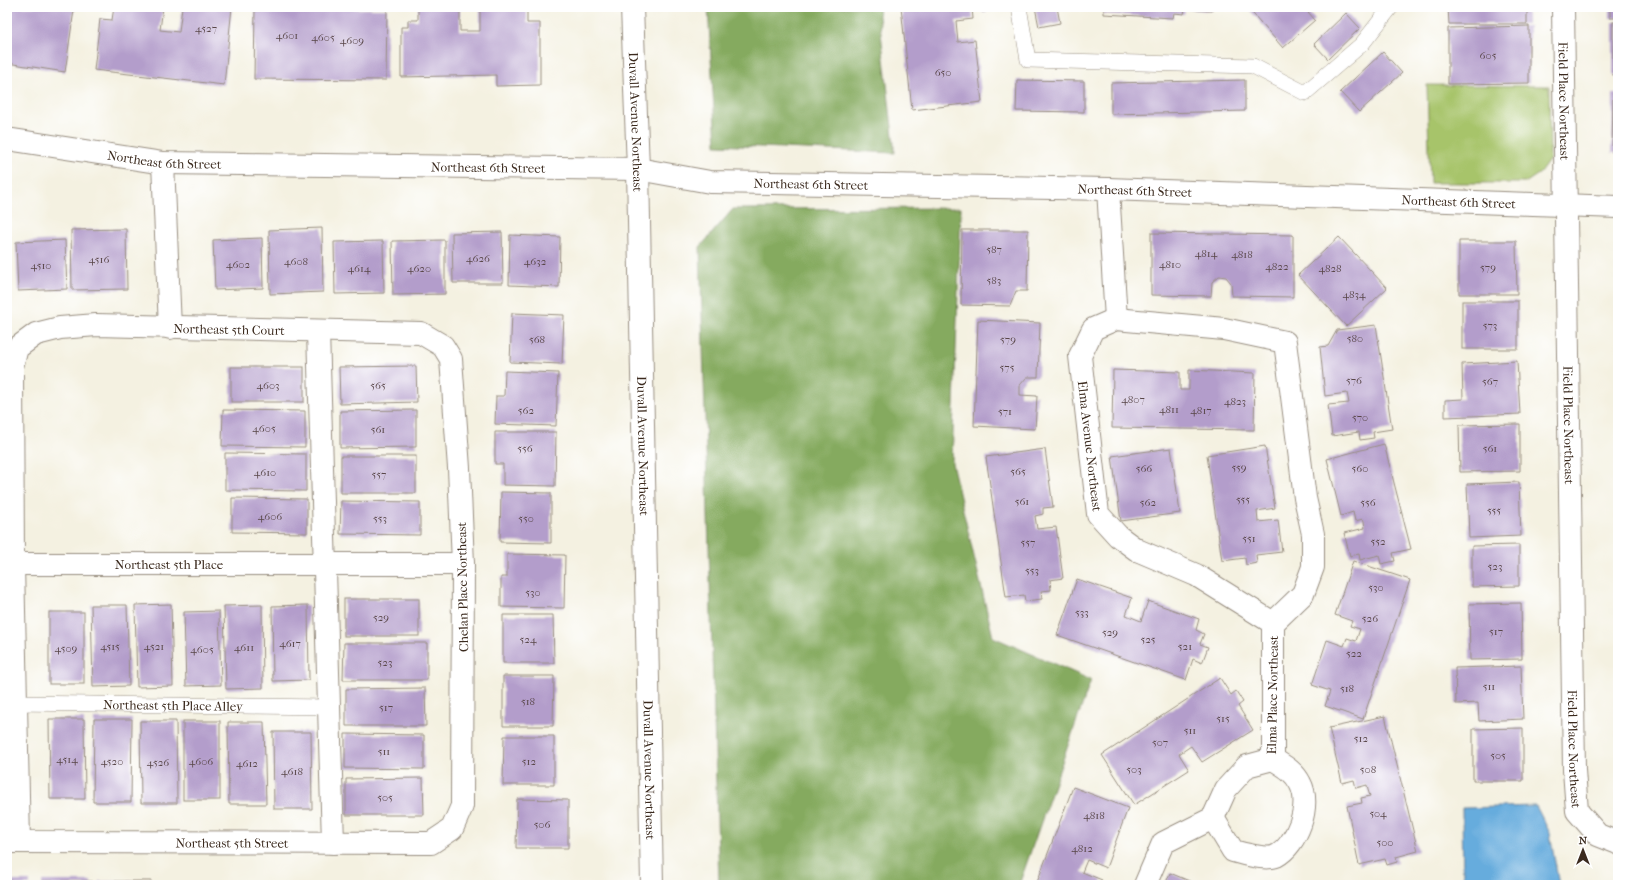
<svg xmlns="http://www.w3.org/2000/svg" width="1625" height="892" viewBox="0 0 1625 892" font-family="'IM FELL French Canon',serif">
	<rect width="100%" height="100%" fill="#fff"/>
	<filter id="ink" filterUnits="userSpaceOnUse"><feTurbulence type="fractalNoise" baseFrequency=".025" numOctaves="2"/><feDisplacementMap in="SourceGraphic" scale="8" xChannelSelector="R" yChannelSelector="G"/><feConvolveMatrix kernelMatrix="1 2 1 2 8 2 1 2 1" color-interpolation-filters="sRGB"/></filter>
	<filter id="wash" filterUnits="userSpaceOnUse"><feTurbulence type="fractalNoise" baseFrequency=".012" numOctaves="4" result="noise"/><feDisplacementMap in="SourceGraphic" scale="16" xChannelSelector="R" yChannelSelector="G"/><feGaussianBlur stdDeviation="0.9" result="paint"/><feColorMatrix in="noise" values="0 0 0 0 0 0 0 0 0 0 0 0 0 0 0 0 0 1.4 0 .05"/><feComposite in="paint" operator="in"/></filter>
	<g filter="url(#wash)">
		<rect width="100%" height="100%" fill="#f4f1e1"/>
		<!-- green -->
		<polygon fill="#a7c46b" stroke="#717744" points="1427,85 1549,86 1550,159 1540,173 1525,183 1430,183"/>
		<!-- forest -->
		<g fill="#85aa5f" stroke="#606a3e">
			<polygon points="708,7 878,7 895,153 716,145"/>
			<polygon points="961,208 952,463 993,637 1091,680 1019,885 719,885 700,247 733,209"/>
		</g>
		<!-- water -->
		<polygon fill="#66acdd" stroke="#506b7e" points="1536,806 1550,833 1559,885 1463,885 1462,808"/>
		<g id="blocks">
			<!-- building -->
			<g fill="#b39dcb">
				<polygon points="8,7 60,7 74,10 65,72 7,63"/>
				<polygon points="114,7 163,7 160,30 179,32 182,7 232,7 224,85 94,70 100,19 112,20"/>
				<polygon points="418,7 460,7 460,31 480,31 480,7 527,7 527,23 540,23 540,85 496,86 496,75 401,77 401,27 408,27 408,20 418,20"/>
				<polygon points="901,7 972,7 973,19 956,21 958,42 975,40 982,102 912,110"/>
				<polygon points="981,7 1003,7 1003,9 982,12"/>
				<polygon points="1035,7 1057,7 1060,23 1039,27"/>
				<polygon points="1094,7 1212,7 1212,11 1185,9 1184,14 1174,13 1173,18 1104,14 1104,9"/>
				<polygon points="1247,7 1314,7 1308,12 1315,20 1283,48"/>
				<polygon points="1448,7 1527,7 1527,24 1449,24"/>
				<rect x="1610" y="7" width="8" height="11"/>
				<polygon points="255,8 387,9 386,80 254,79"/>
				<polygon points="1346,13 1360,28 1328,59 1314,44"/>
				<rect x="1613" y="22" width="5" height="53"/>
				<polygon points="1529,26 1529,83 1448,84 1448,28"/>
				<polygon points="1383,52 1402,73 1359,112 1340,92"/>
				<polygon points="1017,80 1084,81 1084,112 1016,111"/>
				<polygon points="1245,80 1245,111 1111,114 1111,83"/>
				<polygon points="1613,93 1618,93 1618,153 1612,153"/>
				<polygon points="322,228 323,292 270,294 269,230"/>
				<polygon points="126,229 127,289 72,290 71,230"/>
				<polygon points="962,230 1028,230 1027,291 1016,291 1010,306 961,305"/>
				<polygon points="502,232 503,283 453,283 452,233"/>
				<polygon points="1151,233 1293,235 1293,297 1232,296 1231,283 1226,277 1219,276 1212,282 1211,296 1151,295"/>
				<polygon points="510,235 560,237 559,287 509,285"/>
				<polygon points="1339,237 1387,288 1346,326 1298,275"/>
				<polygon points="262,238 263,288 215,290 213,240"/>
				<polygon points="65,240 67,289 18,291 16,242"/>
				<polygon points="445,240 445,294 393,295 392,241"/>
				<polygon points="383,241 384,293 335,294 334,242"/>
				<polygon points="1459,241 1516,241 1517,294 1459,294"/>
				<rect x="1462" y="301" width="56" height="48"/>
				<polygon points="512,313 564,315 562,364 510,362"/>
				<polygon points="978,320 1040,323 1038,377 1027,377 1020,385 1020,395 1037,396 1035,429 974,426"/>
				<polygon points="1376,325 1392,429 1373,432 1374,438 1360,440 1359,432 1332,436 1328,405 1349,403 1347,393 1325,396 1320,347 1328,346 1337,330"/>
				<polygon points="1517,361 1520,414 1445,417 1445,400 1463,399 1462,364"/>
				<polygon points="416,366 417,402 340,404 339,367"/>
				<rect x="231" y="367" width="73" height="35"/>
				<polygon points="1113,370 1180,372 1180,390 1189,390 1189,370 1255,373 1254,430 1112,428"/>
				<polygon points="505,371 558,373 556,426 495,424 496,396 504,396"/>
				<polygon points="223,410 305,411 305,447 222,446"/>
				<polygon points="416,410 416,447 340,448 340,411"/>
				<polygon points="1520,424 1520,471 1460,472 1459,425"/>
				<polygon points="495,432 556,432 555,486 503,485 503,464 495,464"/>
				<polygon points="1384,444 1411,549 1393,553 1395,561 1381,564 1379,555 1360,560 1359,554 1350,556 1344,533 1365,528 1364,521 1363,519 1355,521 1353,512 1341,516 1327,459"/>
				<polygon points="1265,446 1275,508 1257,511 1258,522 1278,520 1282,552 1256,555 1257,563 1246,565 1245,558 1222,561 1207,455"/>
				<polygon points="1171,448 1180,513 1121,521 1112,456"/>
				<polygon points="1045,449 1053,507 1043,508 1043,514 1035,516 1037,529 1056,527 1063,578 1050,580 1051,590 1041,591 1042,599 1025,601 1024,595 1006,597 986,457"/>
				<polygon points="225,453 306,454 306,491 225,490"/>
				<rect x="341" y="456" width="75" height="37"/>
				<polygon points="1519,482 1521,536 1469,538 1467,484"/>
				<polygon points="501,492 551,493 551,543 500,542"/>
				<polygon points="232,498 307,499 307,533 232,532"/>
				<polygon points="341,501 420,502 420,535 340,534"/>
				<polygon points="1519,545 1519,586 1472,587 1472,546"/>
				<polygon points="507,554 565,555 564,608 501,607 501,577 507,577"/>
				<polygon points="1353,561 1410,580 1363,719 1325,706 1330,691 1312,685 1327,640 1344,646 1347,638 1356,641 1360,629 1350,626 1352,621 1335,615"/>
				<polygon points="1077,579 1132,598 1126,615 1141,621 1148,601 1199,619 1196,630 1204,634 1200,644 1208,647 1202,663 1193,659 1186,680 1057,635"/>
				<rect x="344" y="599" width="75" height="37"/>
				<polygon points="1521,603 1522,659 1470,660 1469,604"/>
				<polygon points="171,604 173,686 137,687 135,605"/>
				<polygon points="91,605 127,605 129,686 93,687"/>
				<polygon points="262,605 263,688 226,689 224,606"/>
				<polygon points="308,605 309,680 273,681 272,606"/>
				<polygon points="219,611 221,685 186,686 184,612"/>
				<rect x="49" y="612" width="35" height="72"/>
				<polygon points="503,615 553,615 554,663 503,663"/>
				<polygon points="344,643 427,643 427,680 343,680"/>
				<polygon points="1521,666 1523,719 1479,721 1478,703 1456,704 1455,668"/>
				<polygon points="503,676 554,676 553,726 503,726"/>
				<polygon points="1220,678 1231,695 1236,691 1243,702 1238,706 1253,730 1202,762 1191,746 1179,754 1189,770 1134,805 1102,755"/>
				<polygon points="425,688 426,726 346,726 346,689"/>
				<polygon points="1385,716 1418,851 1396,857 1397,862 1387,865 1385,859 1359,865 1347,806 1362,803 1361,798 1370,796 1368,790 1367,785 1356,788 1354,780 1342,783 1329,728"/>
				<polygon points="49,719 84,719 85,799 50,799"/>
				<polygon points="94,719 132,719 131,802 93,802"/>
				<polygon points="140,721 176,721 177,803 141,803"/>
				<rect x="183" y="721" width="37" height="79"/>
				<polygon points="228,722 264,722 266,804 229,804"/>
				<polygon points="1523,728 1523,781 1473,781 1473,729"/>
				<polygon points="273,732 311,732 312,809 274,809"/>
				<polygon points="345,734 424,735 424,769 345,768"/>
				<polygon points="504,736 554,736 554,785 503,785"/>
				<polygon points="423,778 424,815 346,815 346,779"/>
				<polygon points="1073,787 1128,808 1106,868 1087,860 1082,872 1102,880 1100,885 1036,885"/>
				<polygon points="517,799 568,800 568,848 516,848"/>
				<polygon points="1170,873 1199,885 1165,885"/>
				<rect x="7" y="881" width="23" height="4"/>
				<rect x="42" y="881" width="49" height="4"/>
				<rect x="99" y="881" width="52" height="4"/>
			</g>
		</g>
	</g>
	<g filter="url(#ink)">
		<use href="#blocks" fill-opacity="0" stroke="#988e80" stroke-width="1"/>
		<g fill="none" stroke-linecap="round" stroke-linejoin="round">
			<defs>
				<g id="lane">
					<polyline points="1019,7 1028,60 1253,66 1305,93 1362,44 1391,7"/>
					<path id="s1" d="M16,703l313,4"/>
				</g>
				<g id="street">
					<path id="s2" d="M1563,7l11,763 3,41 21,24 20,8"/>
					<path id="s3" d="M7,139l156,24 475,6 72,13 398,7 510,18"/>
					<polyline points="163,163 170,328"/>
					<polyline points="1108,189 1116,319"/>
					<polyline points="318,331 333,843"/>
					<path id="s4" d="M13,564h450"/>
					<path id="s5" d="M1213,818l13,-29 21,-23 26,-7v-136l30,-29 10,-27v-33l-8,-36 -20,-156 -61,-13 -108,-10 -23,10 -13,27 18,158 20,22 19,14 59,25 77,48"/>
					<path id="s6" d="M7,842l424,1 21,-14 10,-23 1,-242 -4,-96 -8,-109 -8,-13 -22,-13 -325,-8 -36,3 -24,6 -19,14 -5,19 1,197 6,278"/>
					<path d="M1145,885l18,-42 50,-25 20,33c10,3 34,9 43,5 21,-11 36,-51 24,-73 -6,-12 -16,-17 -27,-24"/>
				</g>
				<g id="secondary">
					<path id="s7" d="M632,7l6,162 14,716"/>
				</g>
			</defs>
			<!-- lane casing -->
			<use href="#lane" stroke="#988e80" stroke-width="16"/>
			<!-- street casing -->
			<use href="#street" stroke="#988e80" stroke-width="24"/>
			<!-- secondary casing -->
			<use href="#secondary" stroke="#988e80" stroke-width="24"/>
			<!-- lane -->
			<use href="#lane" stroke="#fff" stroke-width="15"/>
			<!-- street -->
			<use href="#street" stroke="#fff" stroke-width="22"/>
			<!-- secondary -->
			<use href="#secondary" stroke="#fff" stroke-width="22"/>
		</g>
	</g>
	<g text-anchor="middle" stroke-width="4" stroke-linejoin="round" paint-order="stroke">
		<!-- number labels -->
		<g font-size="11" fill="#594749">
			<text x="206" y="32">4527</text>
			<text x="287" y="39">4601</text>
			<text x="323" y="41">4605</text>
			<text x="352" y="44">4609</text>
			<text x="1488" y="59">605</text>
			<text x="943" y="76">650</text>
			<text x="994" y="253">587</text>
			<text x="1206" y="257">4814</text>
			<text x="1242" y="258">4818</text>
			<text x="478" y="262">4626</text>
			<text x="99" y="263">4516</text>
			<text x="296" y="265">4608</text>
			<text x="535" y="265">4632</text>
			<text x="238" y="268">4602</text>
			<text x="1170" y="268">4810</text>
			<text x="41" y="269">4510</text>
			<text x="1277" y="270">4822</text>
			<text x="1488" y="271">579</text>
			<text x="359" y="272">4614</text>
			<text x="419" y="272">4620</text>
			<text x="1330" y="272">4828</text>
			<text x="994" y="284">583</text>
			<text x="1354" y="298">4834</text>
			<text x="1490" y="329">573</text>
			<text x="1355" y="342">580</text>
			<text x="537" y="343">568</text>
			<text x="1008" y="343">579</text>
			<text x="1007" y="371">575</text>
			<text x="1354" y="384">576</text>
			<text x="1490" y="385">567</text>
			<text x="268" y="389">4603</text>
			<text x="378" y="389">565</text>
			<text x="1133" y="403">4807</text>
			<text x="1235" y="405">4823</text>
			<text x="1169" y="413">4811</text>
			<text x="526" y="414">562</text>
			<text x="1201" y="414">4817</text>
			<text x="1005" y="415">571</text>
			<text x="1360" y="421">570</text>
			<text x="264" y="432">4605</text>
			<text x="378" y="433">561</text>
			<text x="525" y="452">556</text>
			<text x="1490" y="452">561</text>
			<text x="1239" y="471">559</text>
			<text x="1144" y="472">566</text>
			<text x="1360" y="472">560</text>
			<text x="1018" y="475">565</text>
			<text x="265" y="476">4610</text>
			<text x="379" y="478">557</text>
			<text x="1243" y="503">555</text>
			<text x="1022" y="505">561</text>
			<text x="1148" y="506">562</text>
			<text x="1368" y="506">556</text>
			<text x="1494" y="514">555</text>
			<text x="270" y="520">4606</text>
			<text x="380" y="522">553</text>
			<text x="526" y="522">550</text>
			<text x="1249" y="542">551</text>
			<text x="1378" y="545">552</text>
			<text x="1028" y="546">557</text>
			<text x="1495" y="570">523</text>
			<text x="1032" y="574">553</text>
			<text x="1376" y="591">530</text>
			<text x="533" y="596">530</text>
			<text x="1082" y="616">533</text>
			<text x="381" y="621">529</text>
			<text x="1370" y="622">526</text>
			<text x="1496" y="635">517</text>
			<text x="1110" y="636">529</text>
			<text x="528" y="643">524</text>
			<text x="1148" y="643">525</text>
			<text x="290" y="647">4617</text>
			<text x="110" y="650">4515</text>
			<text x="154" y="650">4521</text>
			<text x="1185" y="650">521</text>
			<text x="244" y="651">4611</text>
			<text x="66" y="652">4509</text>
			<text x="202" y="653">4605</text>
			<text x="1354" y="657">522</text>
			<text x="385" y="666">523</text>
			<text x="1489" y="690">511</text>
			<text x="1347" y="692">518</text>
			<text x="528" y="705">518</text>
			<text x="386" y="711">517</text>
			<text x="1223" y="722">515</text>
			<text x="1190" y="734">511</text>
			<text x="1361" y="742">512</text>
			<text x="1160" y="746">507</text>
			<text x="384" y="755">511</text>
			<text x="1498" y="759">505</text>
			<text x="67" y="763">4514</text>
			<text x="112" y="765">4520</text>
			<text x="201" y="765">4606</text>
			<text x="529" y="765">512</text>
			<text x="158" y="766">4526</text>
			<text x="247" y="767">4612</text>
			<text x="1134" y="773">503</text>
			<text x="1368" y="773">508</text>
			<text x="292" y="775">4618</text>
			<text x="385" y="801">505</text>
			<text x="1378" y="817">504</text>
			<text x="1094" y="819">4818</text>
			<text x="542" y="828">506</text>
			<text x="1385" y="846">500</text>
			<text x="1082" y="852">4812</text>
		</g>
		<!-- street labels -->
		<g font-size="13" fill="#3b2a1e" stroke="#fff">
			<text dy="5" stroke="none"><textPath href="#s2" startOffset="94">Field Place Northeast</textPath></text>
			<text dy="5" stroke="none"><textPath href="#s7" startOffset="115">Duvall Avenue Northeast</textPath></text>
			<text dy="5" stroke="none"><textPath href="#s3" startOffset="159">Northeast 6th Street</textPath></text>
			<text dy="5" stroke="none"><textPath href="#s3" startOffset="483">Northeast 6th Street</textPath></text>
			<text dy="5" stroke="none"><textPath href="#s3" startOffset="807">Northeast 6th Street</textPath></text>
			<text dy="5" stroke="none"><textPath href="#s3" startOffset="1131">Northeast 6th Street</textPath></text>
			<text dy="5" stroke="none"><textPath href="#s3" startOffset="1455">Northeast 6th Street</textPath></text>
			<text transform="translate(229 329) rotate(1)" y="5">Northeast 5th Court</text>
			<text dy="5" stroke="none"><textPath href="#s2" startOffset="418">Field Place Northeast</textPath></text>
			<text dy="5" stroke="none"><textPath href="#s7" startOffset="439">Duvall Avenue Northeast</textPath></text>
			<text dy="5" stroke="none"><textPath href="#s5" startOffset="840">Elma Avenue Northeast</textPath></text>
			<text dy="5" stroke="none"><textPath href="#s4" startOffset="156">Northeast 5th Place</textPath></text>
			<text transform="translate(462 587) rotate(-91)" y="5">Chelan Place Northeast</text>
			<text transform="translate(1272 695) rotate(-89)" y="5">Elma Place Northeast</text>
			<text dy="5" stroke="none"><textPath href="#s1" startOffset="157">Northeast 5th Place Alley</textPath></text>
			<text dy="5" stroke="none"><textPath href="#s2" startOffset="742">Field Place Northeast</textPath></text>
			<text dy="5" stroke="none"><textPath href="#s7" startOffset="763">Duvall Avenue Northeast</textPath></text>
			<text dy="5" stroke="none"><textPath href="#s6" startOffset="225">Northeast 5th Street</textPath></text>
		</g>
	</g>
	<!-- margin -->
	<rect width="1625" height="892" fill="none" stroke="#fff" stroke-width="24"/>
	<!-- north arrow -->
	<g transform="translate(1583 850)" stroke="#ffffff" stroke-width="3" paint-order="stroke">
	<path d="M0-3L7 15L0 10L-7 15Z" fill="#3b2a1e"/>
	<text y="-6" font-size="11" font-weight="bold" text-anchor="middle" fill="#3b2a1e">N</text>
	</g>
</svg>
